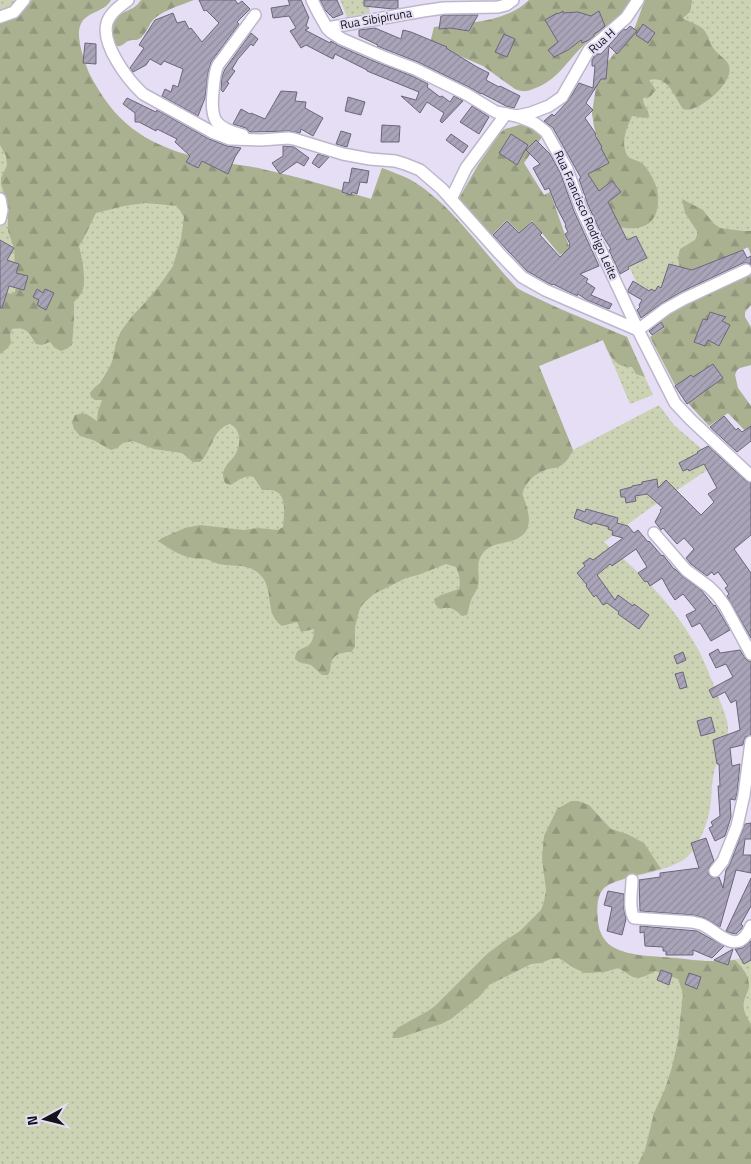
<svg xmlns="http://www.w3.org/2000/svg" width="751" height="1164" viewBox="0 0 751 1164" font-family="'Titillium Web',sans-serif">
	<defs>
		<pattern id="grass-dots" width="8" height="8" patternUnits="userSpaceOnUse" patternTransform="scale(1.25)"><rect width="8" height="8" fill="#ccd3b5"/><path d="M2 2h.1M6 6h.1" fill="none" stroke="#aeb49b" stroke-width="1.8" stroke-linecap="round"/></pattern>
		<pattern id="forest-firs" width="22" height="20" patternUnits="userSpaceOnUse" patternTransform="scale(1.25)"><rect width="22" height="20" fill="#a9b190"/><path d="M5 1l3.5 6h-7zM16 11l3.5 6h-7z" fill="#91977c"/></pattern>
		<pattern id="building-hatch" width="6" height="6" patternUnits="userSpaceOnUse" patternTransform="scale(1.25)"><rect width="6" height="6" fill="#aaa4b9"/><path d="M-1 1l2-2M0 6l6-6M5 7l2-2" fill="none" stroke="#918c9e"/></pattern>
	</defs>
	<rect width="100%" height="100%" fill="#e5def5"/>
	<!-- grass -->
	<g fill="url(#grass-dots)">
		<path d="M0,0h111c-7,13 -26,11 -31,26 -5,12 4,35 9,47 25,49 54,70 106,84 22,6 45,7 67,12 37,8 73,19 109,30l11,-31c10,4 19,7 29,12 41,24 72,73 106,108l7,4 34,16 69,29 26,58 -23,9 -27,-64 -64,26 34,84 86,-45 15,20 44,38 -68,45 -46,34c39,33 72,65 96,111 6,12 11,25 16,38 4,11 11,24 12,36 1,16 -13,34 -15,51 -2,10 -1,20 -3,30 -2,15 -12,40 -24,50 -13,11 -54,19 -72,24 -13,6 -16,13 -17,27 0,12 1,27 12,36 14,11 52,12 70,13 16,2 31,4 46,3 9,-1 18,-3 26,-7v210h-751z"/>
		<polygon points="340,0 368,0 370,13 347,17"/>
		<polygon points="645,0 751,0 751,255 748,247 711,265 646,304 579,156 599,145 594,126 592,113 603,68 635,27"/>
	</g>
	<!-- forest -->
	<g fill="url(#forest-firs)">
		<path d="M32,0h79c-7,13 -26,11 -31,26 -4,12 4,35 9,47 25,49 54,70 106,84 22,6 45,7 67,12 37,8 73,19 109,30l11,-31c10,4 19,7 29,12 41,24 72,73 106,108l7,4 34,16 69,29 18,40 -9,-3 -4,-7c-3,0 -6,0 -9,-1 -11,-3 -16,-16 -20,-26l-64,26 34,84c-3,6 -7,13 -13,16 -3,2 -8,2 -12,3 -15,6 -19,10 -26,24 7,19 15,40 -11,48 -10,3 -21,3 -28,12 -9,12 -2,22 -5,33 -1,5 -5,9 -7,14 -2,5 -2,10 -4,15l-5,1c-8,-7 -11,-10 -22,-7l-5,-5 -1,-5 7,-4 18,-6c2,-9 0,-14 -3,-22l-10,-3 -28,11 -12,3 -32,16 -9,8 -5,6 -5,19v20l-4,5c-8,0 -18,2 -20,11 -1,5 0,7 -3,12h-6l-11,-10 -12,-3 -4,-3c1,-12 8,-9 14,-14 4,-4 5,-10 5,-16l-13,3 -4,-10 -15,4c-20,-14 -5,-39 -25,-54 -11,-9 -25,-5 -38,-8 -5,-1 -10,-5 -15,-5 -3,-1 -7,0 -11,-1 -14,-2 -24,-10 -35,-17l4,-3 23,-10 15,-3 44,5 14,-2 20,2 5,-3c1,-12 5,-35 -12,-37 -3,0 -6,0 -9,0l-8,-13c-10,-3 -15,4 -24,8l-5,-2c-2,-5 -3,-10 0,-15 2,-5 7,-8 10,-13 6,-10 7,-25 -5,-31 -19,6 -17,26 -30,38h-7l-11,-9 -28,-4 -21,-8 -10,2 -6,5 -6,2 -18,-10 -13,-4 -6,-7 -2,-7 3,-7c11,-4 13,0 22,6l1,-10 4,-11h-7l-4,-3 -1,-4 4,-5 6,-5 8,-13 4,-8 4,-19 5,-12 12,-16 9,-9 17,-20 14,-20 8,-27 3,-22 -7,-11 -32,-3 -21,3 -28,7c-6,11 -10,23 -17,33 3,11 8,36 3,46 -2,4 -5,7 -8,10v17l-2,26 -6,4 -5,2 -6,-3 -5,-6 -8,3 -6,-1c-7,-11 -10,-18 -24,-15 -6,13 7,11 -12,25v-63l12,3 3,-2 1,-5 -2,-39 -6,-17v-26l-7,-21v-6l6,-13 -1,-9 -6,-11v-123c14,-6 23,-9 32,-22z"/>
		<path d="M141,0h53c-13,5 -27,9 -39,18 -7,6 -8,16 -16,21 -4,2 -7,0 -11,2 -4,2 -6,6 -11,5 -9,-3 -5,-23 -1,-28 5,-5 11,-7 17,-10 3,-2 6,-5 8,-8z"/>
		<path d="M529,0h105c-7,8 -13,17 -21,23 -9,8 -19,14 -28,21 -19,17 -26,36 -52,45 -7,3 -11,3 -18,0l-32,-23 -53,-23 4,-16c32,-5 70,-3 95,-27z"/>
		<path d="M645,0h47l-2,12 -7,6c6,4 15,6 20,11 6,6 6,14 11,20 4,6 14,11 15,17 5,15 -22,38 -35,42 -3,2 -7,2 -11,1 -9,-13 -15,-34 -34,-29l7,10 -6,7 -7,1c0,9 6,10 6,19l-5,1 -12,-2c-5,12 -11,24 -6,37 3,8 13,6 18,12 5,6 11,16 13,24 3,14 1,34 -16,38 -9,3 -20,0 -30,-1l-32,-70 20,-11 -5,-19 -2,-13 5,-33 6,-12 32,-41z"/>
		<path d="M519,125c10,0 16,6 23,12l-18,26 20,32 6,-3 20,57 -10,6 -28,-34 -12,12 -13,-13 -17,17 -32,-37 20,-35 22,-32 5,-4z"/>
		<polygon points="682,199 703,210 713,223 720,228 743,231 751,231 751,255 748,247 712,265 682,282 678,258 680,249 695,240 697,235 697,231 685,213"/>
		<polygon points="751,275 751,305 745,312 745,317 751,327 751,365 740,368 737,370 735,375 738,388 751,406 751,437 728,413 709,426 686,401 676,387 650,337 664,328 660,320 681,306 699,297"/>
		<path d="M571,801h7l11,4 22,24 16,5 17,9 17,26c-12,3 -50,11 -58,20 -7,8 -6,23 -5,33 1,10 6,20 15,25 17,10 41,9 60,11 21,2 41,5 62,2 7,7 15,16 14,27 -1,4 -3,8 -4,11 -4,10 1,18 6,26v140h-113l7,-14 9,-37 11,-24 7,-22 6,-26 5,-48 -5,-14 -22,-8c-7,3 -15,9 -23,6 -5,-2 -10,-7 -15,-9l-13,4 -20,1 -11,-5 -15,-10 -8,1 -10,4 -10,1 -42,21 -9,11 -29,23 -10,5 -42,14h-7l2,-6 5,-5 29,-16 7,-5 53,-53 18,-13 14,-9 21,-21 3,-8 2,-12 -4,-32 2,-22 13,-27z"/>
	</g>
	<!-- building -->
	<g fill="url(#building-hatch)" stroke="#6c667a">
		<polygon points="199,0 235,0 238,4 242,1 250,9 237,22 239,24 211,62 208,73 205,98 198,116 162,96 165,89 171,92 173,85 178,87 183,69 164,61 161,65 150,59 146,65 133,72 130,68 144,48 139,45 155,20 173,13 177,23 185,21 189,29 191,28 202,42 219,23 206,10 204,11"/>
		<polygon points="288,0 301,0 309,18 308,19 308,20 306,26 309,28 305,30 330,43 331,41 339,46 371,60 412,76 428,84 427,87 440,97 442,96 450,102 454,96 463,101 442,123 440,121 444,113 427,102 420,113 401,96 416,100 419,92 367,71 367,70 335,54 333,59 306,45 301,48 290,31 296,28 289,16 273,18 271,8 290,5"/>
		<polygon points="320,0 337,0 343,14 333,18 325,10"/>
		<polygon points="364,0 398,0 398,8 393,9 364,6"/>
		<polygon points="563,11 563,13 578,12 591,16 599,11 605,26 599,31 594,34 594,36 589,40 582,43 581,40 568,50 554,57 548,50 558,42 545,20 557,13 558,14"/>
		<polygon points="445,15 478,15 469,31 450,28 439,29 441,16"/>
		<polygon points="643,24 655,33 648,43 636,35"/>
		<polygon points="630,26 637,31 617,54 609,46 606,79 601,79 586,103 593,110 585,118 596,134 595,135 602,147 601,148 609,163 588,174 599,191 612,181 621,192 608,202 627,240 636,236 647,258 628,267 629,269 620,274 609,250 611,249 602,235 588,205 579,179 581,178 553,128 544,121 552,114 554,116 568,101 579,83 593,88 595,66 592,66 592,60 595,55 596,54 601,54 620,33 624,29 626,30"/>
		<polygon points="375,28 401,39 403,30 411,32 447,47 446,48 477,67 489,73 486,80 499,87 500,86 520,96 514,108 506,106 481,93 481,94 469,87 418,62 377,46 378,45 359,36 359,30"/>
		<polygon points="251,33 258,39 253,46 251,44 238,59 232,69 235,71 227,82 229,83 223,92 221,90 222,76 225,69"/>
		<polygon points="504,34 515,39 507,57 495,52"/>
		<polygon points="85,43 96,44 96,64 83,63"/>
		<polygon points="281,91 297,92 295,101 306,102 305,108 323,118 313,136 301,129 300,133 288,131 250,132 246,128 233,124 241,109 250,114 251,113 265,119"/>
		<polygon points="348,97 365,102 361,115 345,111"/>
		<polygon points="127,98 156,112 157,110 209,139 227,146 241,148 235,157 228,174 202,161 198,168 186,162 190,156 175,142 177,139 157,129 156,131 139,122 135,122 135,113 123,104"/>
		<polygon points="472,106 489,117 479,134 460,122"/>
		<polygon points="382,125 400,126 399,142 381,142"/>
		<polygon points="341,131 351,134 347,147 336,144"/>
		<polygon points="451,134 468,146 463,153 446,140"/>
		<polygon points="511,134 528,145 517,165 499,153"/>
		<polygon points="536,140 550,154 560,172 574,211 599,266 580,274 588,279 586,282 595,288 591,295 612,304 609,309 587,300 578,294 577,296 553,284 552,285 548,283 527,271 493,235 507,221 519,233 532,222 542,233 540,235 560,257 570,247 569,245 570,244 565,234 568,232 565,226 566,225 556,206 549,188 545,190 533,168 540,164 526,150"/>
		<polygon points="283,146 294,147 309,158 304,166 297,162 280,174 272,163 283,156"/>
		<polygon points="318,154 329,157 319,168 312,163"/>
		<polygon points="352,168 369,171 367,183 360,182 357,194 352,192 351,195 342,192 344,182 349,183"/>
		<polygon points="0,240 14,248 7,260 19,264 16,273 28,276 24,290 9,286 2,308 0,308"/>
		<polygon points="743,250 747,258 751,256 751,265 747,263 743,263 681,292 662,303 641,318 637,310 640,307 639,305 642,300 628,292 628,290 633,281 649,291 651,289 655,291 658,286 661,288 669,264 692,270"/>
		<polygon points="37,289 43,293 45,289 54,293 46,310 37,305 39,300 33,297"/>
		<polygon points="710,312 726,317 722,321 730,325 719,346 708,340 705,346 694,342 703,319 707,320"/>
		<polygon points="661,322 664,327 652,335 649,331"/>
		<polygon points="713,364 723,378 687,404 675,386 691,375 693,377"/>
		<polygon points="724,416 736,430 738,428 742,432 751,426 751,441 737,452 710,427"/>
		<polygon points="708,446 746,481 751,483 751,535 734,549 751,573 751,638 727,596 729,594 725,588 728,586 718,572 714,575 712,572 707,576 691,564 686,558 694,549 684,538 677,544 663,528 661,530 655,522 661,511 660,510 663,508 647,494 635,496 636,501 626,503 625,497 621,497 620,490 632,487 632,486 642,484 642,482 657,479 658,488 666,480 701,515 714,502 708,494 717,488 704,464 689,471 688,469 683,471 679,463 698,453 697,452"/>
		<polygon points="577,509 585,512 586,509 618,518 617,523 628,526 634,533 638,530 648,542 649,541 662,556 663,555 674,569 675,569 682,576 701,590 714,606 715,605 730,630 711,641 700,623 692,627 686,615 696,610 683,594 675,600 669,591 662,578 650,586 647,581 645,582 638,573 647,567 636,549 612,566 610,564 597,575 615,600 618,595 633,606 634,604 649,615 639,629 618,614 619,612 607,603 603,605 596,595 594,597 586,586 587,585 577,573 585,566 583,563 590,558 593,560 623,538 612,535 613,531 608,529 609,527 594,523 592,523 592,525 574,518"/>
		<polygon points="718,649 720,653 740,650 745,658 748,661 751,661 751,735 745,737 743,745 730,748 732,766 740,764 737,794 735,800 730,799 731,817 725,836 715,841 709,828 713,826 711,822 720,816 718,786 720,786 719,764 717,764 713,740 740,730 736,700 731,703 725,692 713,698 709,690 733,677 726,664 716,668 709,654"/>
		<polygon points="683,652 686,660 677,664 674,656"/>
		<polygon points="683,672 687,687 680,689 675,674"/>
		<polygon points="711,717 715,732 701,736 697,721"/>
		<polygon points="751,823 751,839 745,839 743,855 751,855 751,873 736,870 720,927 705,918 694,915 640,911 639,880 660,877 660,873 699,868 691,843 706,838 714,861 709,867 708,873 710,876 713,878 719,877 723,888 726,870 730,864 745,824"/>
		<polygon points="751,878 751,906 741,924 743,926 742,928 736,934 731,933 726,931"/>
		<polygon points="608,891 624,894 624,910 626,919 622,935 607,931 612,907 604,905"/>
		<polygon points="640,926 697,931 724,946 712,958 693,950 693,955 666,955 666,951 663,951 663,947 645,946 644,932 640,933"/>
		<polygon points="751,941 751,960 744,964 735,949 743,948"/>
		<polygon points="733,949 728,965 714,960"/>
		<polygon points="661,970 672,974 669,985 657,980"/>
		<polygon points="689,973 701,977 697,989 685,984"/>
	</g>
	<g fill="none" stroke-linecap="round" stroke-linejoin="round">
		<defs>
			<g id="street">
				<path d="M128,0c-8,6 -18,13 -21,23 -6,22 21,57 36,71l69,38 18,7 31,1 27,-2 6,1 49,15 27,5 25,2 10,3 15,6 22,19 57,64 23,24 23,13 93,40"/>
				<polyline points="312,0 319,14 327,28 331,32 342,39 386,58 415,69 466,94 496,112 517,116 530,121 536,124 546,132 567,169 581,208 638,330 675,403 691,420 751,476"/>
				<polyline points="0,17 14,12 24,0"/>
				<polyline points="327,28 423,11 444,8 498,7 506,5 513,0"/>
				<polyline points="517,116 531,113 549,106 562,97 589,50 626,18 638,0"/>
				<path d="M243,135c-28,-7 -33,-15 -30,-43 1,-10 1,-19 5,-27l37,-50"/>
				<polyline points="0,199 2,210 0,219"/>
				<polyline points="451,199 466,168 506,114"/>
				<polyline points="638,330 666,309 684,299 746,270"/>
				<polyline points="654,533 686,570 709,587 717,595 725,606 751,654"/>
				<polyline points="715,871 723,861 737,826 744,795 751,742"/>
				<path d="M632,880c0,11 -4,28 2,38l58,4c3,1 8,1 11,3 17,8 35,33 48,1"/>
			</g>
		</defs>
		<!-- street casing -->
		<use href="#street" stroke="#bdb7cc" stroke-width="14"/>
		<!-- street -->
		<use href="#street" stroke="#fff" stroke-width="11"/>
	</g>
	<g text-anchor="middle" stroke-width="4" stroke-linejoin="round" paint-order="stroke">
		<!-- street labels -->
		<g font-size="12" fill="#15121a" stroke="#e5def5">
			<text transform="translate(376 19) rotate(-10)" y="4">Rua Sibipiruna</text>
			<text transform="translate(602 41) rotate(-42)" y="4">Rua H</text>
			<text transform="translate(586 215) rotate(66)" y="4">Rua Francisco Rodrigo Leite</text>
		</g>
	</g>
	<!-- north arrow -->
	<g transform="translate(45 1119) rotate(263)" stroke="#e5def5" stroke-width="4" paint-order="stroke">
	<path d="M0-4L9 19L0 12L-9 19Z" fill="#15121a"/>
	<text y="-8" font-size="14" font-weight="bold" text-anchor="middle" fill="#15121a">N</text>
	</g>
</svg>
